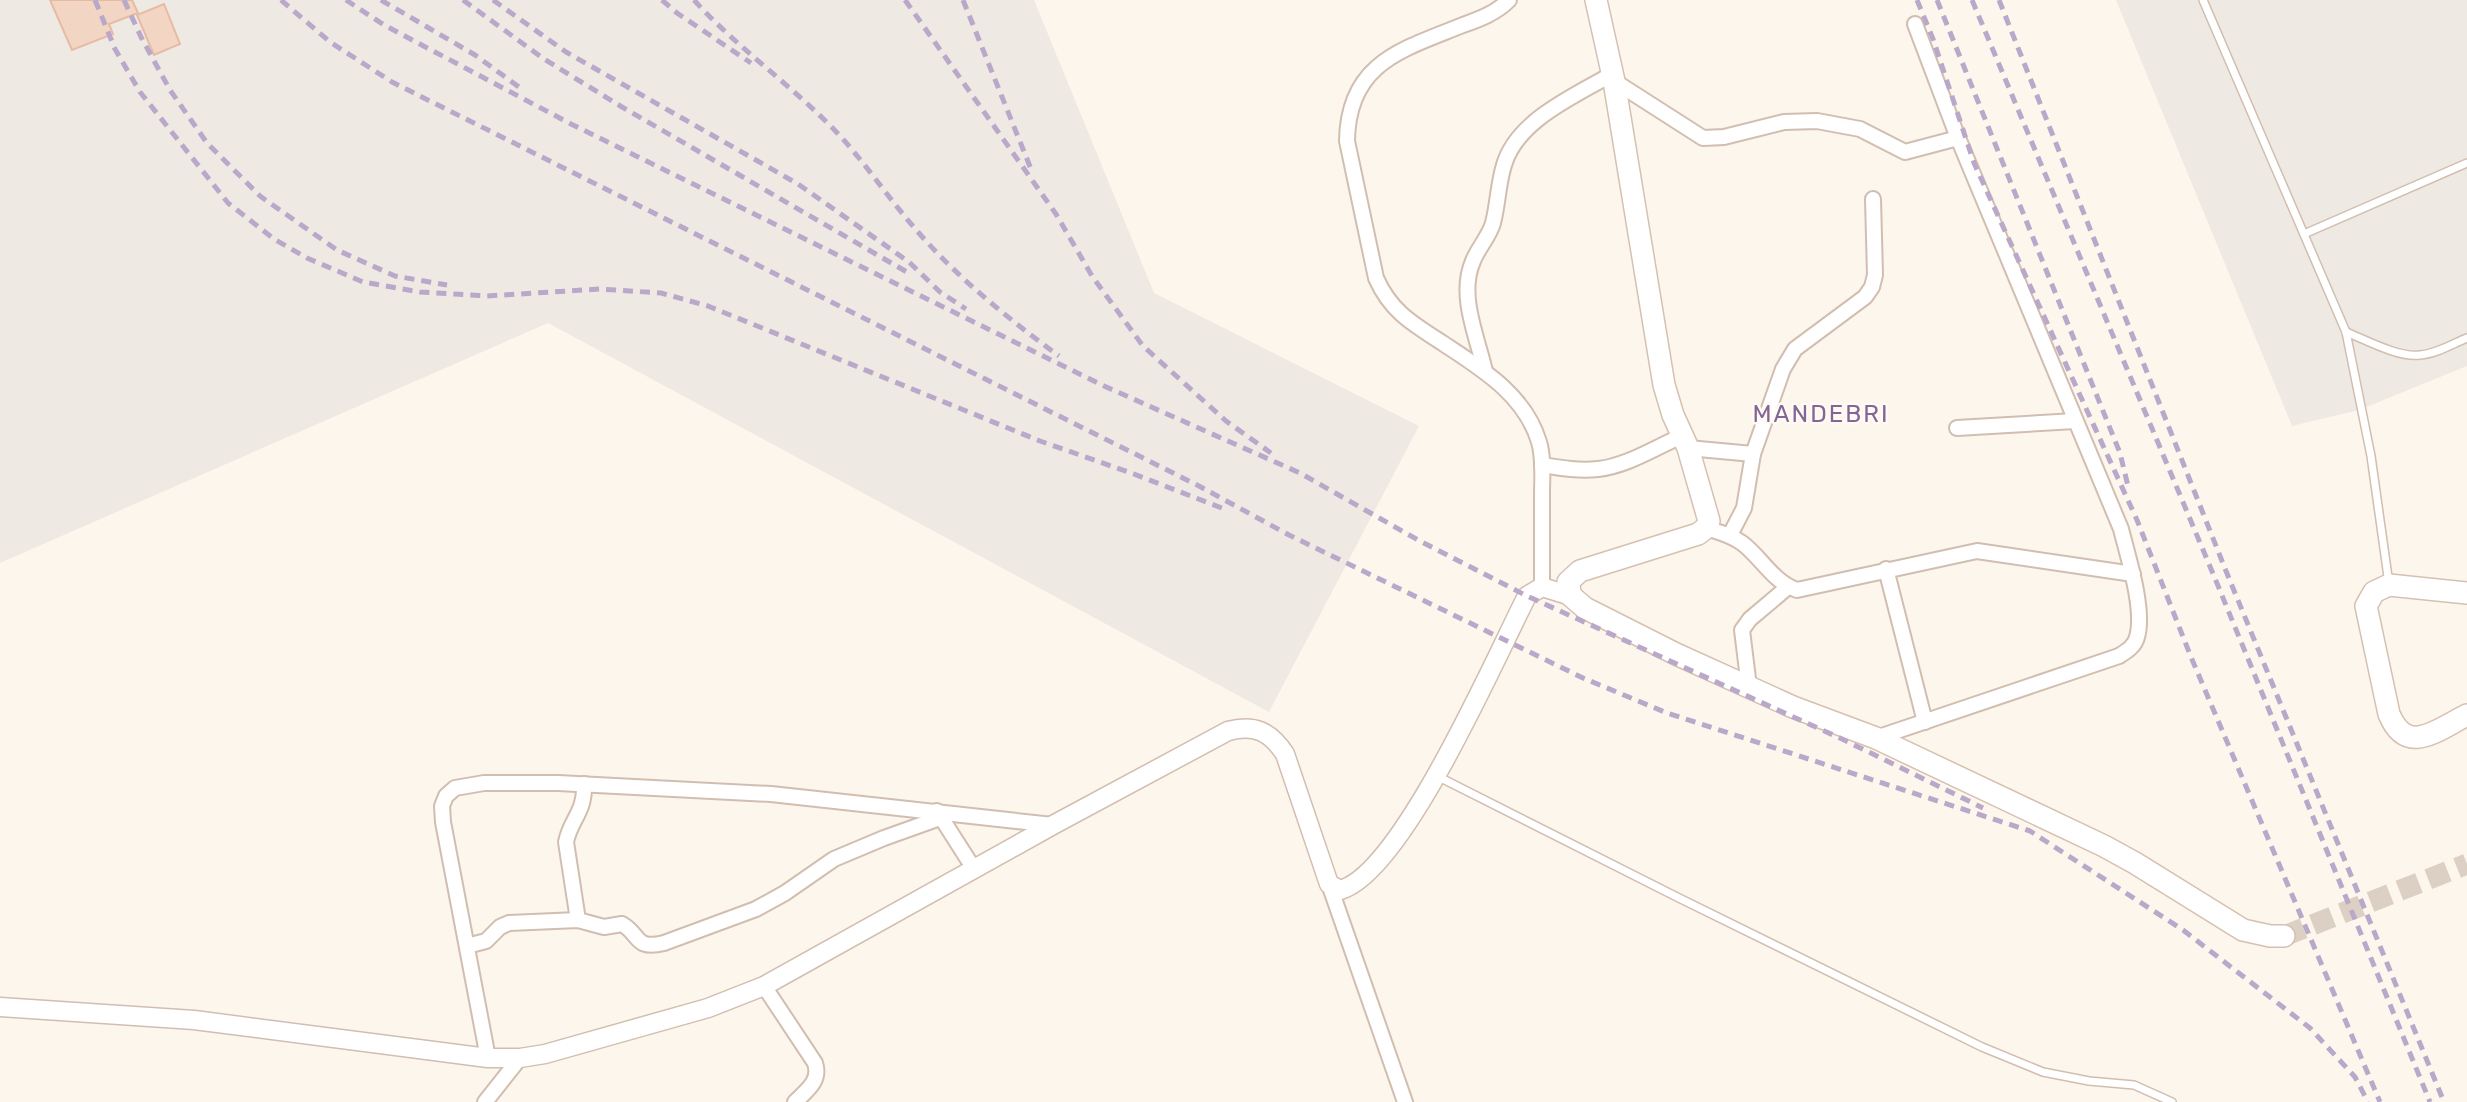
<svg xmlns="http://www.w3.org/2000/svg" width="2467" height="1102" viewBox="0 0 2467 1102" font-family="Rubik,sans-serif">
	<rect width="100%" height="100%" fill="#fdf6ec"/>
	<!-- industrial -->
	<g fill="#efe9e4">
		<polygon points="0,0 1034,0 1154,293 1419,426 1269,712 548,323 0,563"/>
		<polygon points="2116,0 2467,0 2467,366 2359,410 2292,426"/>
	</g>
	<!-- building -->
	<g fill="#f3d5c3" stroke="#e6bba3" stroke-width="2">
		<polygon points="50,0 132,0 138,13 109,24 113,34 72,50"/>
		<polygon points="164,4 180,44 154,55 137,15"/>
	</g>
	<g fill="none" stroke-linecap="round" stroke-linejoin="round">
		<!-- secondary-tunnel -->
		<polyline stroke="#dcd0c4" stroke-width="21" stroke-dasharray="21 10" stroke-linecap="butt" points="2284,936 2467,864"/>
		<defs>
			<g id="service">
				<polyline points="2203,0 2346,332 2371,456 2389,584"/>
				<polyline points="2304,234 2467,163"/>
				<path d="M2346,332c20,8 53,26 74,23 16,-1 32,-11 47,-17"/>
				<polyline points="1437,776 1679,898 1982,1047 2043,1072 2089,1081 2134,1085 2172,1102"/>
			</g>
			<g id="minor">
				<path d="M1509,0c-13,13 -29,19 -46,25 -62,25 -115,38 -116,116l29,137c15,34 37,46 68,66 38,25 81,51 95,98 5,17 3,36 3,53 0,31 0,61 0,92"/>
				<polyline points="1614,81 1703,138 1724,137 1784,122 1817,121 1860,129 1905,152 1958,138"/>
				<path d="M1485,371c-8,-35 -27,-76 -12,-110 5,-13 16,-24 20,-38 5,-19 5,-39 11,-58 13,-45 71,-69 108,-91"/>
				<polyline points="1957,428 2075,421"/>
				<polyline points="1688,448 1753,454"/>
				<path d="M1542,465c19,3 37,6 56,4 29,-3 58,-22 84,-33"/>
				<path d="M1706,528c13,4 25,7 36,15 19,14 31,39 55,47l180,-39 156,23"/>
				<polyline points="1730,535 1744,508 1753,454 1783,369 1795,349 1865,297 1872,287 1875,275 1873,199"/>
				<polyline points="1886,569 1925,722"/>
				<polyline points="1749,687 1742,630 1750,619 1788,587"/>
				<path d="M1876,738l243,-82c8,-5 16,-10 18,-19 8,-27 -9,-80 -16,-108l-163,-391 -43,-114"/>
				<polyline points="937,811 974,869"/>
				<polyline points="1329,884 1405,1102"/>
				<path d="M578,920l-12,-78c5,-24 19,-29 18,-58"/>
				<path d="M467,946l19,-5 14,-14 9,-4 69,-3 26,7 18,-3c19,11 12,26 42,19l92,-34 29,-16 49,-34 50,-21 56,-20"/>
				<path d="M764,986l51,77c6,18 -8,27 -20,39"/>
				<polyline points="488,1058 443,822 442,806 446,796 455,788 484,783 558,783 771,794 1053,825"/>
				<polyline points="485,1102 520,1058"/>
			</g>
			<path id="tertiary" d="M0,1007l194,13 294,38h32l25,-4 163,-46 56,-22 289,-161 175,-94c26,-7 42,0 57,23l44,130 11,6c62,-16 156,-234 187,-294l15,-9 29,9"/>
			<g id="secondary">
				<polyline points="1596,0 1614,81 1664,385 1673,415 1688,448 1709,521 1706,528 1698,534 1580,571 1568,582 1571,596 1585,608 1676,654 1793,707 1876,738 2104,846 2135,863 2243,930 2270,936 2284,936"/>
				<path d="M2467,593l-78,-8 -15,7 -8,14 23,108c18,43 48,16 78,1"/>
			</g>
		</defs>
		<!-- service casing -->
		<use href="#service" stroke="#d1beb0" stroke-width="10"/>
		<!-- minor casing -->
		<use href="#minor" stroke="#d1beb0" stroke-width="18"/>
		<!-- tertiary casing -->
		<use href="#tertiary" stroke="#d1beb0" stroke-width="21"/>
		<!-- secondary casing -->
		<use href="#secondary" stroke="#d6c0b0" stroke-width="24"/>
		<!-- service -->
		<use href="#service" stroke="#fff" stroke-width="7"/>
		<!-- minor -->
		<use href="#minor" stroke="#fff" stroke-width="14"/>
		<!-- tertiary -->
		<use href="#tertiary" stroke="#fff" stroke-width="18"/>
		<!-- secondary -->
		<use href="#secondary" stroke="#fff" stroke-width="21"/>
		<!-- rail -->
		<g stroke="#b9a8c9" stroke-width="5" stroke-dasharray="10 7" stroke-linecap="butt">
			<polyline points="95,0 115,49 140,92 228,203 274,239 307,258 363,282 420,292 487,296 600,289 661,293 708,306 1040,441 1134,474 1227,510"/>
			<polyline points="124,0 141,37 170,90 207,143 260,196 337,250 395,276 447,285"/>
			<polyline points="281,0 330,42 392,82 1199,486 1289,535 1583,678 1667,713 2030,831 2183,930 2310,1028 2355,1077 2368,1102"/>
			<polyline points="346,0 384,25 571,124 1104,386 1300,473 1418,540 1527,596 1842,739 1983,808"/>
			<polyline points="381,0 475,55 523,90"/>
			<polyline points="463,0 544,59 622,107 912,275"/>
			<polyline points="493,0 566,52 798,184 909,262 940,292 966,309"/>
			<polyline points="662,0 677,13 751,63"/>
			<path d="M694,0c45,50 102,88 148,138 25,28 46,59 70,87 43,51 94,92 147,131"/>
			<polyline points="905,0 1056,214 1092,276 1143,346 1226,421 1271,453"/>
			<polyline points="963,0 1031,169"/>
			<polyline points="1917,0 1933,39 1974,163 2137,520 2191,657 2380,1102"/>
			<polyline points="1937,0 2120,453 2128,486"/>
			<polyline points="1972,0 2214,576 2430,1102"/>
			<polyline points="1999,0 2226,571 2444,1102"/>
		</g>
	</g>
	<g text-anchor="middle" stroke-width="5" stroke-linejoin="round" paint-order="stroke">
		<!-- quarter labels -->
		<g font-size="24" letter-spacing="2" fill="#846695" stroke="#fffaf3">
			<text x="1821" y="422">MANDEBRI</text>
		</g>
	</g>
</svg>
